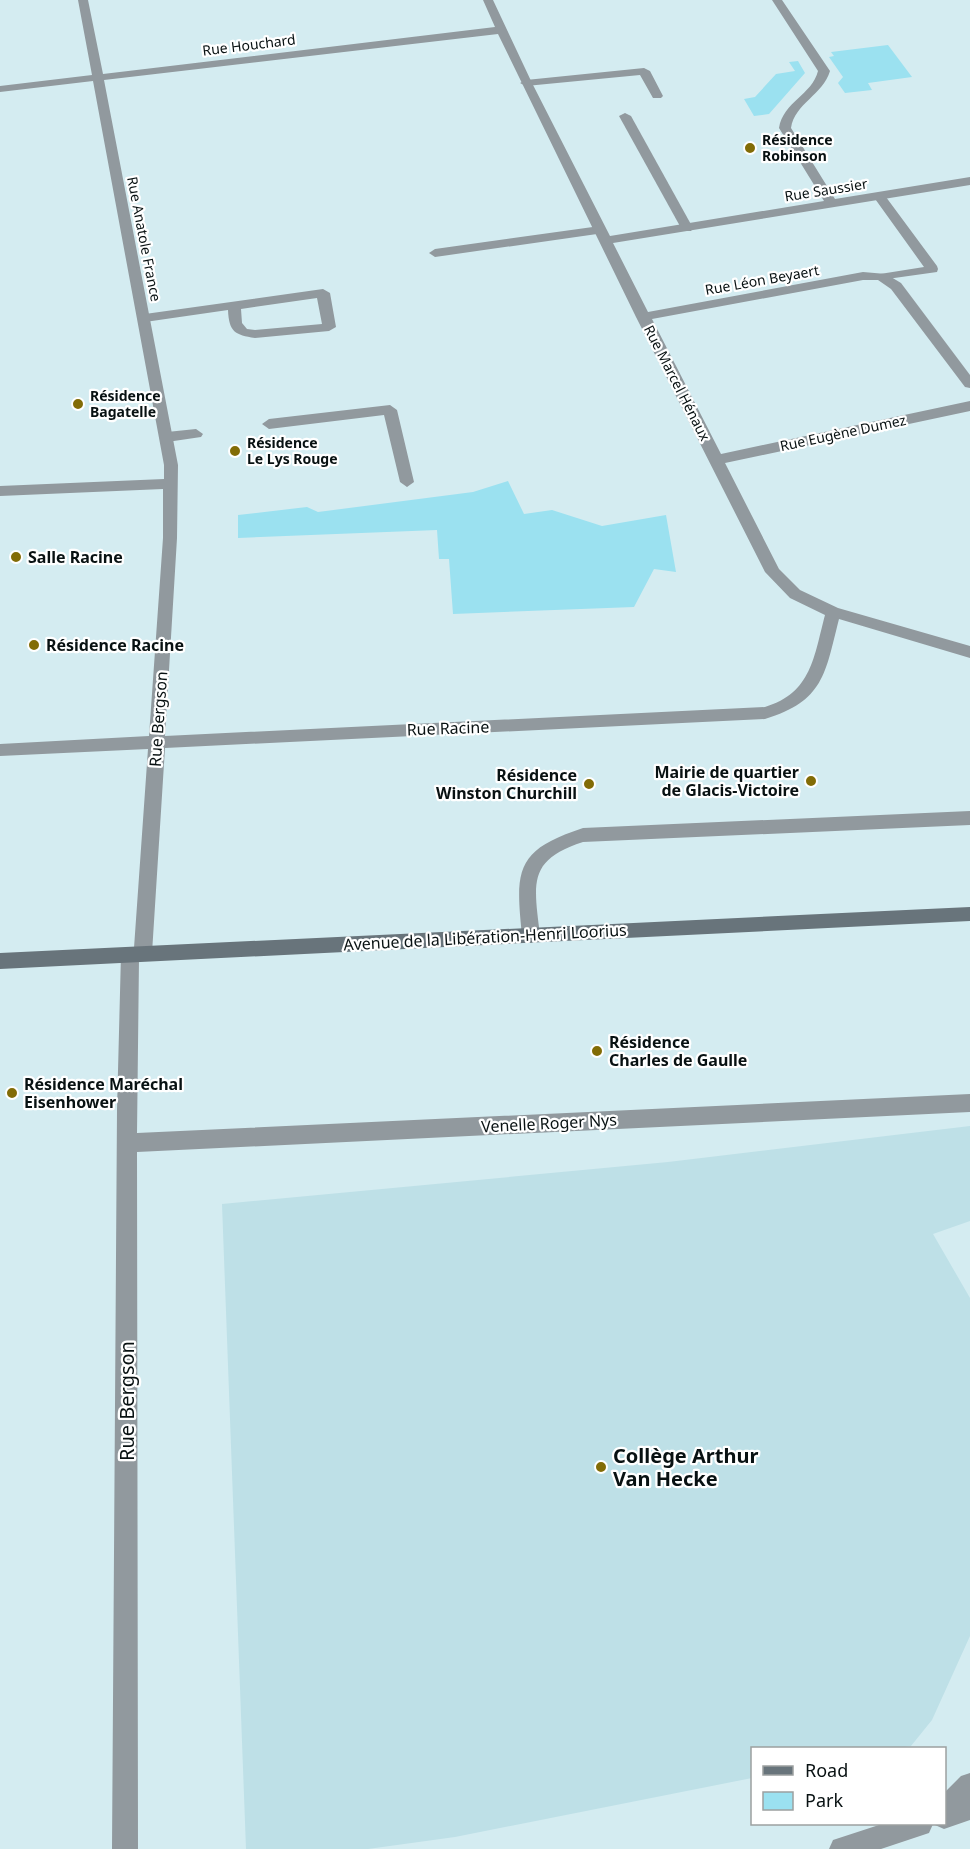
<svg xmlns="http://www.w3.org/2000/svg" width="970" height="1849" viewBox="0 0 970 1849" font-family="'Noto Sans',sans-serif">
	<rect width="100%" height="100%" fill="#d4ecf1"/>
	<!-- built -->
	<polygon fill="#bee0e7" points="970,1126 970,1221 933,1234 970,1298 970,1636 932,1720 911,1746 897,1748 752,1748 752,1778 455,1837 368,1849 246,1849 222,1204 668,1162"/>
	<!-- green -->
	<g fill="#9be1f0">
		<polygon points="888,45 912,77 868,83 872,90 845,93 838,83 843,77 829,57 834,56 831,52"/>
		<polygon points="798,61 805,73 769,114 754,116 744,99 755,97 776,74 795,71 789,62"/>
		<polygon points="508,481 524,514 552,510 602,526 666,515 676,572 654,569 634,607 453,614 449,559 439,559 437,530 238,538 238,515 307,507 318,512 473,492"/>
	</g>
	<g fill="none" stroke-linecap="round" stroke-linejoin="round">
		<!-- lane -->
		<g fill="#91999e" fill-rule="evenodd">
			<polygon points="644,68 650,71 663,96 661,98 653,98 640,75 526,86 520,83 526,80"/>
			<polygon points="625,113 631,116 693,228 691,231 683,231 681,228 619,116"/>
			<polygon points="879,192 883,193 937,266 938,269 937,272 880,280 879,277 880,274 924,267 873,196"/>
			<polygon points="600,226 604,227 606,230 604,233 435,257 429,253 435,249"/>
			<path d="M323,289l7,4 6,34 -7,4 -74,7c-20,-3 -26,-6 -27,-28l-83,12 -7,-4 7,-4zM317,298l5,26 -67,6 -8,-1 -5,-6 -1,-14z"/>
			<polygon points="390,405 397,410 414,482 407,487 400,482 384,415 269,429 262,424 269,419"/>
			<polygon points="196,429 203,434 201,437 167,442 160,437 167,432"/>
			<path d="M970,811v14l-387,17c-56,18 -49,42 -43,93l-3,5 -6,3 -6,-3 -3,-5c-7,-66 -6,-85 61,-107z"/>
		</g>
		<!-- street -->
		<g fill="#91999e" fill-rule="evenodd">
			<path d="M78,0h10l15,74 392,-47 -12,-27h10l39,83 78,153 214,-35 -45,-73c4,-26 33,-33 39,-57l-46,-71h10l48,71c-7,24 -35,32 -39,57l44,71 135,-22v8l-357,58 35,69 215,-40 23,2 15,9 69,92v13l-5,-1 -74,-98 -13,-9h-15l-211,39 69,135 249,-53v10l-245,52 54,106 21,21 38,18 132,38v12l-131,-39c-14,55 -15,82 -74,100l-600,29 -13,205 -3,5 -10,1 -2,174 833,-39v18l-833,40 1,697h-26l5,-739 4,-156 3,-5 10,-1 14,-199 -148,7v-12l149,-8 14,-198v-49l-163,7v-10l164,-7v-14l-71,-384 -93,11v-6l92,-11zM498,34l138,283 129,255 25,26 35,17c-11,41 -13,78 -60,92l-600,29 12,-198 1,-73 -74,-385z"/>
			<polygon points="970,1773 970,1820 944,1829 935,1825 944,1824 944,1793 961,1776"/>
			<polygon points="882,1824 933,1824 929,1833 881,1849 829,1849 833,1840"/>
		</g>
		<!-- secondary -->
		<polygon fill="#68747b" fill-rule="evenodd" points="970,907 970,921 0,969 0,953"/>
	</g>
	<!-- markers -->
	<g fill="#826c06" stroke="#fff" stroke-width="2">
		<circle cx="750" cy="148" r="6"/>
		<circle cx="78" cy="404" r="6"/>
		<circle cx="235" cy="451" r="6"/>
		<circle cx="16" cy="557" r="6"/>
		<circle cx="34" cy="645" r="6"/>
		<circle cx="811" cy="781" r="6"/>
		<circle cx="589" cy="784" r="6"/>
		<circle cx="597" cy="1051" r="6"/>
		<circle cx="12" cy="1093" r="6"/>
		<circle cx="601" cy="1467" r="6"/>
	</g>
	<g text-anchor="middle" stroke-width="4.5" stroke-linejoin="round" paint-order="stroke">
		<!-- far-street labels -->
		<g font-size="14" fill="#081112" stroke="#fff">
			<text transform="translate(249 45) rotate(-7)" y="5">Rue Houchard</text>
			<text transform="translate(826 190) rotate(-9)" y="5">Rue Saussier</text>
			<text transform="translate(144 239) rotate(79)" y="5">Rue Anatole France</text>
			<text transform="translate(762 280) rotate(-10)" y="5">Rue Léon Beyaert</text>
			<text transform="translate(677 383) rotate(63)" y="5">Rue Marcel Hénaux</text>
			<text transform="translate(843 433) rotate(-12)" y="5">Rue Eugène Dumez</text>
		</g>
		<!-- far-poi labels -->
		<g font-size="14" font-weight="bold" fill="#081112" stroke="#fff" text-anchor="start">
			<text x="762" y="145">Résidence<tspan x="762" dy="16">Robinson</tspan></text>
			<text x="90" y="401">Résidence<tspan x="90" dy="16">Bagatelle</tspan></text>
			<text x="247" y="448">Résidence<tspan x="247" dy="16">Le Lys Rouge</tspan></text>
		</g>
		<!-- poi labels -->
		<g font-size="16" font-weight="bold" fill="#081112" stroke="#fff" text-anchor="start">
			<text x="28" y="563">Salle Racine</text>
			<text x="46" y="651">Résidence Racine</text>
			<text x="799" y="778" text-anchor="end">Mairie de quartier<tspan x="799" dy="18">de Glacis-Victoire</tspan></text>
			<text x="577" y="781" text-anchor="end">Résidence<tspan x="577" dy="18">Winston Churchill</tspan></text>
			<text x="609" y="1048">Résidence<tspan x="609" dy="18">Charles de Gaulle</tspan></text>
			<text x="24" y="1090">Résidence Maréchal<tspan x="24" dy="18">Eisenhower</tspan></text>
		</g>
		<!-- street labels -->
		<g font-size="16" fill="#081112" stroke="#fff">
			<text transform="translate(158 719) rotate(-86)" y="6">Rue Bergson</text>
			<text transform="translate(448 728) rotate(-2)" y="6">Rue Racine</text>
			<text transform="translate(485 937) rotate(-3)" y="6">Avenue de la Libération-Henri Loorius</text>
			<text transform="translate(549 1123) rotate(-3)" y="6">Venelle Roger Nys</text>
		</g>
		<!-- near-street labels -->
		<g font-size="20" fill="#081112" stroke="#fff">
			<text transform="translate(127 1401) rotate(-90)" y="7">Rue Bergson</text>
		</g>
		<!-- near-poi labels -->
		<g font-size="20" font-weight="bold" fill="#081112" stroke="#fff" text-anchor="start">
			<text x="613" y="1463">Collège Arthur<tspan x="613" dy="23">Van Hecke</tspan></text>
		</g>
	</g>
	<!-- legend -->
	<rect x="751" y="1747" width="195" height="78" fill="#ffffff" stroke="#9ca0a0" stroke-width="1.5"/>
	<rect x="763" y="1766" width="30" height="9" fill="#68747b" stroke="#9ca0a0" stroke-width="1.5"/>
	<text x="805" y="1777" font-size="18" fill="#081112">Road</text>
	<rect x="763" y="1792" width="30" height="18" fill="#9be1f0" stroke="#9ca0a0" stroke-width="1.5"/>
	<text x="805" y="1807" font-size="18" fill="#081112">Park</text>
</svg>
